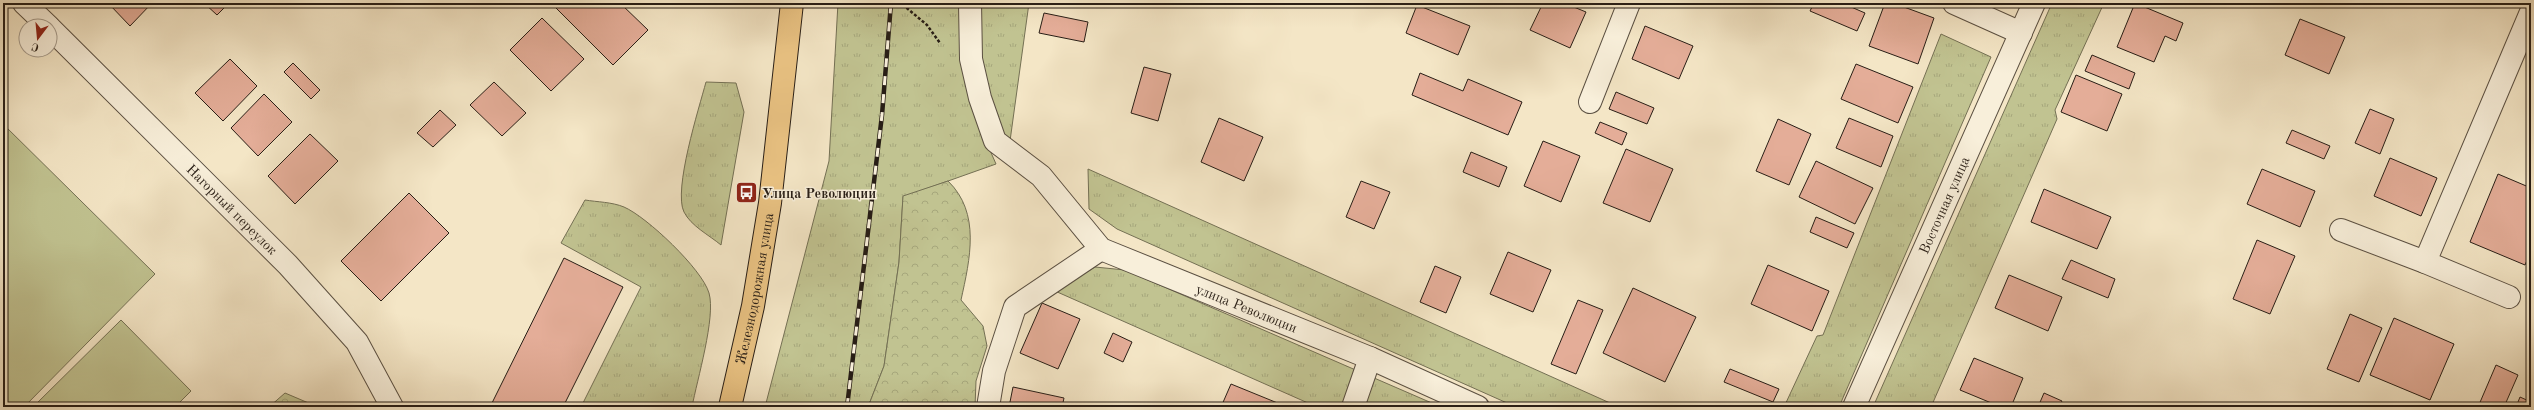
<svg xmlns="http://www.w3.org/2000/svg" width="2534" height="410" viewBox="0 0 2534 410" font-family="'Old Standard TT',serif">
	<defs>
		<pattern id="grass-tufts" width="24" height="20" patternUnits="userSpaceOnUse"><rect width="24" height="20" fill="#c1c391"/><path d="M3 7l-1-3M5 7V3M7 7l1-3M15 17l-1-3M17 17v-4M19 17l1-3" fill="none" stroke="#a6a77c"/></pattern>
		<pattern id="forest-crowns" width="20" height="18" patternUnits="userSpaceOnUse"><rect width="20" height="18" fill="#c1c391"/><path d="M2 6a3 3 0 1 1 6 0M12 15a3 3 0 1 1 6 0" fill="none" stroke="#a6a77c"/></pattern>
	</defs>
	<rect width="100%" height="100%" fill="#f4e6c6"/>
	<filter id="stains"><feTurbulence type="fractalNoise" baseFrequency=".005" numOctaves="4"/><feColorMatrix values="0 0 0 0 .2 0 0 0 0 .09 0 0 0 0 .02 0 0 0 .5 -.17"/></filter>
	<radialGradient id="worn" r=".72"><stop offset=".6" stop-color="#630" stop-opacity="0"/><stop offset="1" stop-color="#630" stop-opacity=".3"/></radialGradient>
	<!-- grass -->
	<g fill="url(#grass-tufts)" stroke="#747054">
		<polygon points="838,3 964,3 978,123 996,164 903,197 899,262 884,366 868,407 765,407 829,161"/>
		<polygon points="980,3 1029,3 1010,141 996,124 978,45"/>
		<polygon points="2052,3 2104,3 2055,110 2057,119 1931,407 1873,407"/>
		<polygon points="1941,34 1991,57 1839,407 1784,407 1817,336 1823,335"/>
		<path d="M706,82l30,1 8,29 -23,133c-12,-10 -30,-19 -37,-33 -11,-22 15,-104 22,-130z"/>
		<polygon points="1088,169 1619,407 1516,407 1117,229 1089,209"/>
		<path d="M585,200c12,2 27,2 39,7 23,10 78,62 85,86 7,24 -12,87 -17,114h-111l60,-120 -80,-44z"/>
		<polygon points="1095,267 1125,270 1441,407 1317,407 1055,291"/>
	</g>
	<!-- forest -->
	<g fill="url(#forest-crowns)" stroke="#747054">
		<path d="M948,181c33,32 22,78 13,119l22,26 4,20 -11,35 -1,26h-107l16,-41 15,-104 4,-66z"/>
		<polygon points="285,393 318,407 269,407"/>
	</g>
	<!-- pitch -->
	<g fill="#c1c391" stroke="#747054">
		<polygon points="3,124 155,274 24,407 3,407"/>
		<polygon points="121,320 191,391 175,407 33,407"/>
	</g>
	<!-- building -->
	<g fill="#e4ad98" stroke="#281e16">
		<polygon points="111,3 152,3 130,26 109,4"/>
		<polygon points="204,3 229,3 217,15"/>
		<polygon points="551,3 620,3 648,30 613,65"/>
		<polygon points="1543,3 1564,3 1586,12 1570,48 1530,30"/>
		<polygon points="1814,3 1842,3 1865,13 1857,31 1810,11"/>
		<polygon points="1885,3 1893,3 1934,18 1918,64 1869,46"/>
		<polygon points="2135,3 2183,23 2176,41 2165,36 2154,62 2117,47"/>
		<polygon points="1417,5 1470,26 1458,55 1406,33"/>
		<polygon points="1044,13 1088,22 1084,42 1039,33"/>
		<polygon points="542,18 584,59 551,91 510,50"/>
		<polygon points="2300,19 2345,37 2329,74 2285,55"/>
		<polygon points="1645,26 1693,46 1679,79 1632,59"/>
		<polygon points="2092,55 2135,73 2129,89 2085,71"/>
		<polygon points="230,59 257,86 223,121 195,93"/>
		<polygon points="293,63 320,90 311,99 284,72"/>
		<polygon points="1856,64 1913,87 1898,123 1841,99"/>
		<polygon points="1144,67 1171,74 1158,121 1131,113"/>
		<polygon points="1420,73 1463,91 1468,79 1522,102 1508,135 1412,95"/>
		<polygon points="2076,75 2122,94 2107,131 2061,112"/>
		<polygon points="494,82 526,113 502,136 470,105"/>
		<polygon points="1616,92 1654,108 1647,124 1609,109"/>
		<polygon points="264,94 292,122 258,156 231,128"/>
		<polygon points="2370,109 2394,119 2380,154 2355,143"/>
		<polygon points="440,110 456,125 433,147 417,133"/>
		<polygon points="1219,118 1263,137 1244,181 1201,162"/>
		<polygon points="1849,118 1893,136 1881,167 1836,148"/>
		<polygon points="1778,119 1811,134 1789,185 1756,171"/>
		<polygon points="1600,122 1627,133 1622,145 1595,133"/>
		<polygon points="2292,130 2330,146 2324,159 2286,143"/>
		<polygon points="310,134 338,161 295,204 268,176"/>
		<polygon points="1543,141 1580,156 1561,202 1524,186"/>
		<polygon points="1626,149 1673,169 1650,222 1603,203"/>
		<polygon points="1471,152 1507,167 1499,187 1463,172"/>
		<polygon points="2390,158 2437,178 2421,216 2374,196"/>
		<polygon points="1816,161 1873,188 1855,224 1799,197"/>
		<polygon points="2262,169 2315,191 2300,227 2247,204"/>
		<polygon points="2498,174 2531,188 2531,251 2525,265 2470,242"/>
		<polygon points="1361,181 1390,192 1374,229 1346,217"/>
		<polygon points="2044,189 2111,217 2097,249 2031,222"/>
		<polygon points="409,193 449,233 381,301 341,261"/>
		<polygon points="1816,217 1854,233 1847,248 1810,232"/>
		<polygon points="2257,240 2295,256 2270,314 2233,299"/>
		<polygon points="1508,252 1551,270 1533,312 1490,294"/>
		<polygon points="564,258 623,287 563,407 490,407"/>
		<polygon points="2071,260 2115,279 2108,298 2062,279"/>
		<polygon points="1768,265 1829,291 1812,331 1751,304"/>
		<polygon points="1435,266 1461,277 1446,313 1420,302"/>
		<polygon points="2009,275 2062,297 2048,331 1995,308"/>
		<polygon points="1633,288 1696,317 1665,382 1603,353"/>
		<polygon points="1578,300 1603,310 1576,374 1551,364"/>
		<polygon points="1042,303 1080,319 1058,369 1020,353"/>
		<polygon points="2350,314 2382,328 2359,382 2327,369"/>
		<polygon points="2394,318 2454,344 2430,400 2370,375"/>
		<polygon points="1113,333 1132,342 1123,362 1104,353"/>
		<polygon points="1974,358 2023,378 2011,407 2001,407 1960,390"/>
		<polygon points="2496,365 2518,375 2504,407 2478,407"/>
		<polygon points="1730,369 1779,389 1773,402 1724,382"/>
		<polygon points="1231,384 1280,404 1279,407 1221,407"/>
		<polygon points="1013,387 1064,398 1062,407 1009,407"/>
		<polygon points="2044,393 2062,401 2059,407 2038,407"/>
		<polygon points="2520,397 2531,402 2531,407 2516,407"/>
	</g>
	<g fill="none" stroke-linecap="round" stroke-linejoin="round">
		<defs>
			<g id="minor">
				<polyline points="24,3 48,26"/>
				<path id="s1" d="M970,3l1,56 9,39 15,43 46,35 60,73 269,109 108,49"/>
				<polyline points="1954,3 2021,33"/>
				<path id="s2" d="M50,28l238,237 69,77 35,65"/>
				<polyline points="1590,102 1629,3"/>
				<polyline points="2341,230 2425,262"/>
				<polyline points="2509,297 2425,262 2531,12"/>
				<polyline points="988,407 994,371 1015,307 1101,249"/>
				<polyline points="1353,407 1370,358"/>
				<path id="s3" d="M1854,407l180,-404"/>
			</g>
			<g id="major">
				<path id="s4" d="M730,407l23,-101 17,-103 22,-200"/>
			</g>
		</defs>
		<!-- minor casing -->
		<use href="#minor" stroke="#5b5042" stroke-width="24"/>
		<!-- major casing -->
		<use href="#major" stroke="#281e16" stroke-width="24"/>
		<!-- path -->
		<polyline stroke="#281e16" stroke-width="2.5" stroke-dasharray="3 2" stroke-linecap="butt" points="898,3 902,4 927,25 940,43"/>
		<!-- minor -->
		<use href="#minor" stroke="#f8efda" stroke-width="22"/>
		<!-- major -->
		<use href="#major" stroke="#eac383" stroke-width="22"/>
		<defs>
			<polyline id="rail" points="847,407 882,115 891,3"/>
		</defs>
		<!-- rail casing -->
		<use href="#rail" stroke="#281e16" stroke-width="4.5"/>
		<!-- rail -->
		<use href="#rail" stroke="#f8efda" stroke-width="3" stroke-dasharray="9" stroke-linecap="butt"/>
	</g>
	<!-- icons -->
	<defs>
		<symbol id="bus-square" viewBox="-11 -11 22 22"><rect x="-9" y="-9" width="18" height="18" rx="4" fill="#8f2418" stroke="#f8efda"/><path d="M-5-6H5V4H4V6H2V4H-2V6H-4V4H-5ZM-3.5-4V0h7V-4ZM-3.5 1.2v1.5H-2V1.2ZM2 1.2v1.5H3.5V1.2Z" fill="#fff"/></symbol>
	</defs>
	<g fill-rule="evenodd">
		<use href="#bus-square" x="734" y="180" width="25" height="25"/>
	</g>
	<g text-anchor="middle" stroke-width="3" stroke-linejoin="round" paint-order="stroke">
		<!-- poi labels -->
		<g font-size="14" font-weight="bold" fill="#281e16" stroke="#f8efda" text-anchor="start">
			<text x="762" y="198">Улица Революции</text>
		</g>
		<!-- street labels -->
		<g font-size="14" fill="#281e16" stroke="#f8efda">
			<text dy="5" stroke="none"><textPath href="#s3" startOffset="221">Восточная улица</textPath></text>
			<text dy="5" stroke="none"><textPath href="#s2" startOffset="257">Нагорный переулок</textPath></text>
			<text dy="5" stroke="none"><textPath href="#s4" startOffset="121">Железнодорожная улица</textPath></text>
			<text dy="5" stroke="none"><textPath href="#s1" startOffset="451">улица Революции</textPath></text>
		</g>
	</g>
	<!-- margin -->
	<rect width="2534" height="410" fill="none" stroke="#f4e6c6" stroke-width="16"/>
	<rect x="4" y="4" width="2526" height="402" fill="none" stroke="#281e16" stroke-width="2"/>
	<rect x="8" y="8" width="2518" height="394" fill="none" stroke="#281e16"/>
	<!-- north arrow -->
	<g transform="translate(38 38) rotate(196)"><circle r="19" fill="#f8efda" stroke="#a59b8c"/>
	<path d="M0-3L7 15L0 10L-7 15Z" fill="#8f2418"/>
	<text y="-6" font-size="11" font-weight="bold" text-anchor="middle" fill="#281e16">С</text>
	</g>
	<rect width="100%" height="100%" filter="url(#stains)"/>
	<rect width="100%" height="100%" fill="url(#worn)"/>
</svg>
